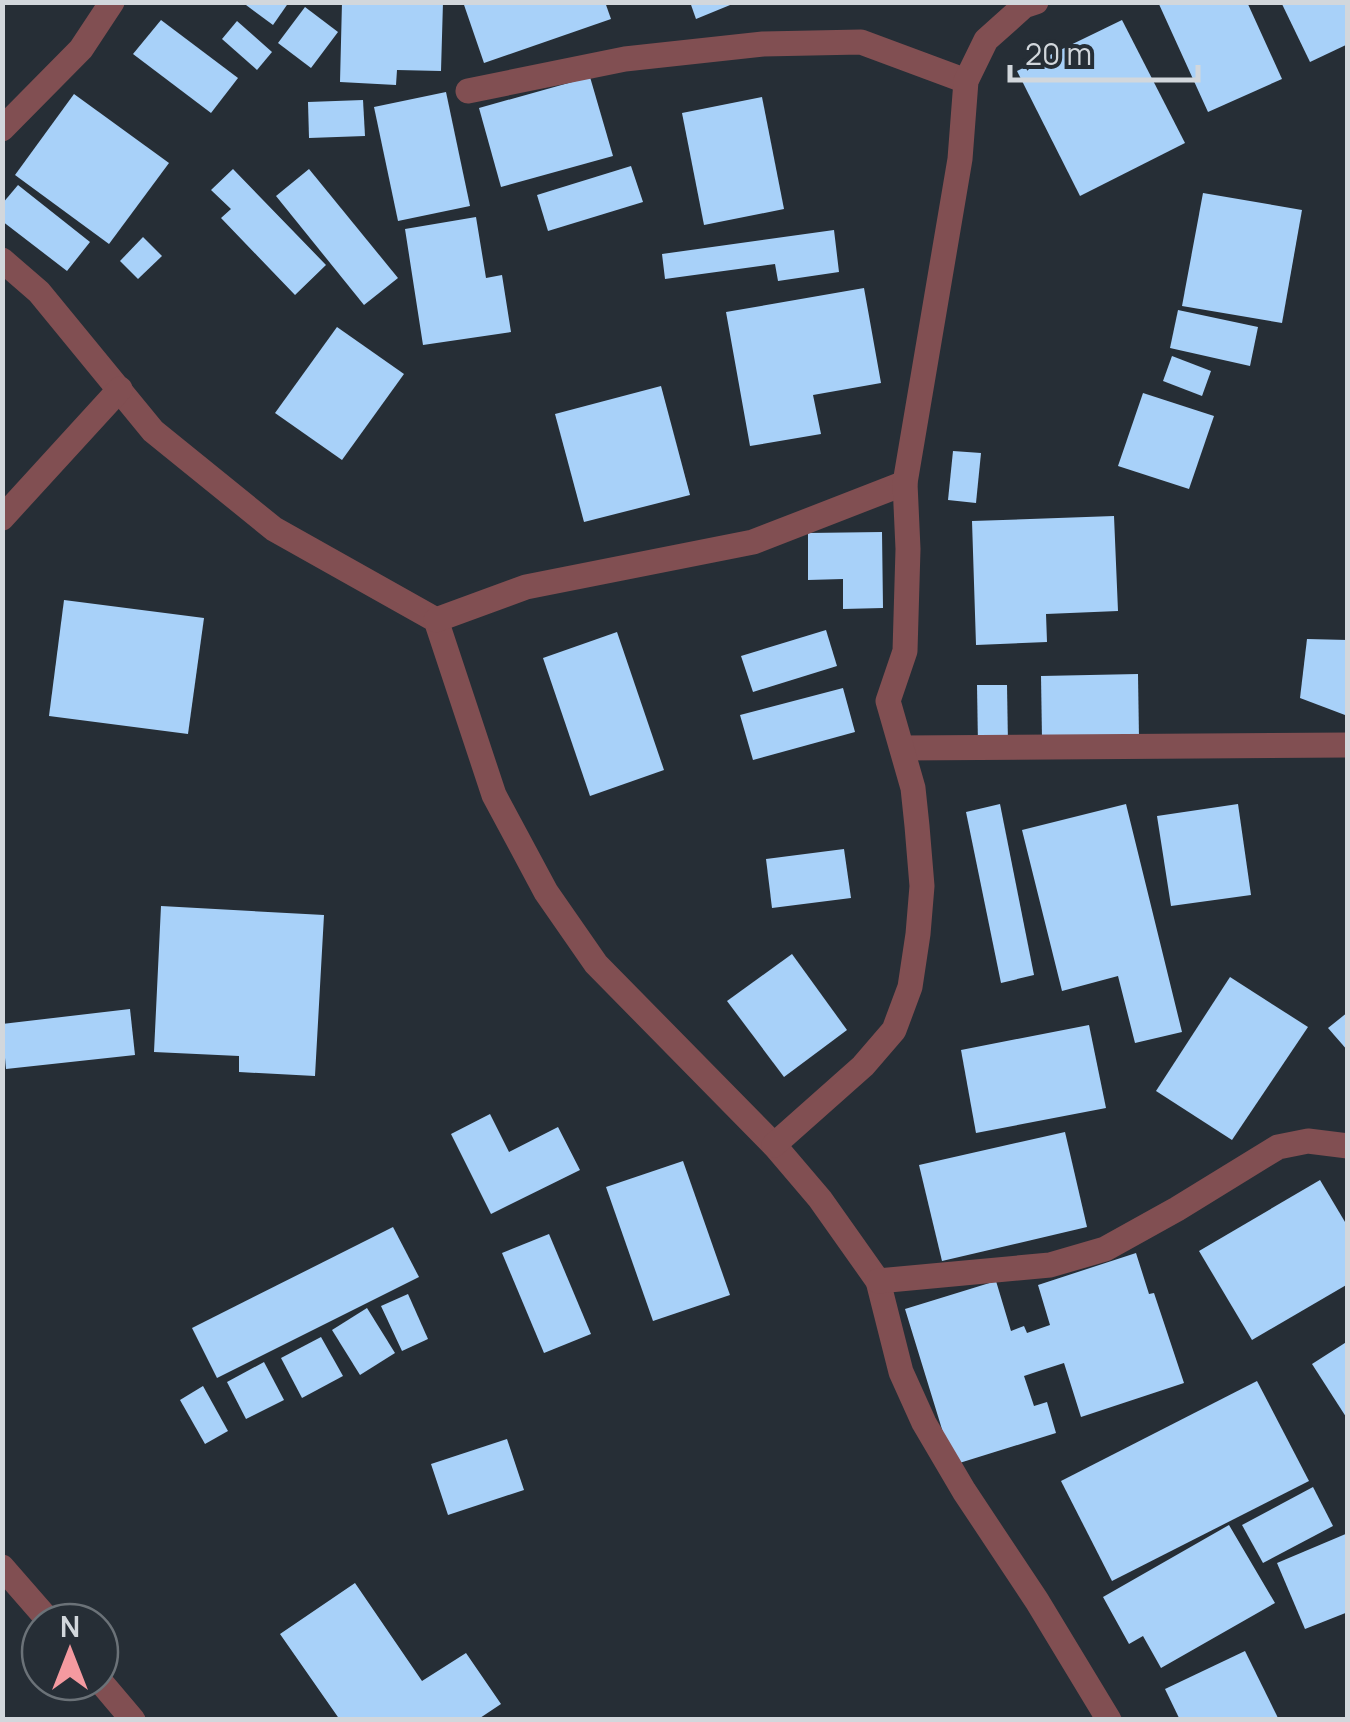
<svg xmlns="http://www.w3.org/2000/svg" width="1350" height="1722" viewBox="0 0 1350 1722" font-family="Manrope,sans-serif">
	<rect width="100%" height="100%" fill="#262e36"/>
	<!-- building -->
	<g fill="#a8d1f9">
		<polygon points="242,2 289,2 273,25"/>
		<polygon points="342,2 443,2 441,71 397,70 396,85 340,82"/>
		<polygon points="463,2 605,2 611,19 484,63"/>
		<polygon points="690,2 735,2 735,3 696,19"/>
		<polygon points="1158,2 1247,2 1282,79 1208,112"/>
		<polygon points="1281,2 1348,2 1348,44 1310,62"/>
		<polygon points="305,7 338,32 311,68 278,43"/>
		<polygon points="161,20 238,78 211,113 133,54"/>
		<polygon points="1122,20 1185,143 1080,196 1017,71"/>
		<polygon points="237,21 272,52 257,70 222,39"/>
		<polygon points="590,77 613,156 501,187 479,108"/>
		<polygon points="446,92 470,206 398,221 374,107"/>
		<polygon points="74,94 169,163 109,244 15,175"/>
		<polygon points="762,97 784,209 704,225 682,113"/>
		<polygon points="363,100 365,136 309,138 308,102"/>
		<polygon points="631,166 643,202 548,231 537,195"/>
		<polygon points="233,169 326,265 295,295 221,218 231,209 211,190"/>
		<polygon points="309,169 398,278 364,305 276,196"/>
		<polygon points="18,185 90,242 67,271 2,221 2,204"/>
		<polygon points="1203,193 1302,210 1282,323 1182,306"/>
		<polygon points="476,217 486,278 502,275 511,332 423,345 405,229"/>
		<polygon points="834,230 839,272 778,281 775,264 665,279 662,254"/>
		<polygon points="143,237 162,256 138,279 120,261"/>
		<polygon points="864,288 881,383 813,395 821,434 750,446 726,312"/>
		<polygon points="1178,310 1258,327 1250,366 1170,348"/>
		<polygon points="337,327 404,374 342,460 275,413"/>
		<polygon points="1172,356 1211,371 1202,396 1163,381"/>
		<polygon points="661,386 690,495 584,522 555,414"/>
		<polygon points="1143,393 1214,416 1189,489 1118,466"/>
		<polygon points="953,451 981,453 976,503 948,500"/>
		<polygon points="1114,516 1118,611 1046,614 1047,642 976,645 972,521"/>
		<polygon points="882,532 883,608 843,609 843,579 808,580 808,533"/>
		<polygon points="64,600 204,618 188,734 49,716"/>
		<polygon points="826,630 837,666 753,692 741,656"/>
		<polygon points="617,632 664,770 590,796 543,658"/>
		<polygon points="1307,639 1348,640 1348,708 1345,715 1300,698"/>
		<polygon points="1138,674 1139,739 1042,740 1041,676"/>
		<polygon points="977,685 1007,685 1008,745 978,746"/>
		<polygon points="843,688 855,732 753,760 740,715"/>
		<polygon points="1000,804 1034,975 1001,983 966,812"/>
		<polygon points="1126,804 1182,1032 1135,1043 1118,976 1062,991 1022,830"/>
		<polygon points="1238,804 1251,895 1171,906 1157,816"/>
		<polygon points="844,849 851,898 772,908 766,859"/>
		<polygon points="161,906 324,915 315,1076 239,1072 239,1056 154,1052"/>
		<polygon points="792,954 847,1030 784,1077 727,1001"/>
		<polygon points="1230,977 1308,1027 1232,1140 1156,1091"/>
		<polygon points="130,1009 135,1055 6,1069 2,1024"/>
		<polygon points="1348,1012 1348,1051 1328,1028"/>
		<polygon points="1089,1025 1106,1108 976,1133 961,1050"/>
		<polygon points="490,1114 509,1152 558,1127 580,1170 491,1214 451,1134"/>
		<polygon points="1065,1132 1087,1227 942,1261 919,1165"/>
		<polygon points="683,1161 730,1295 653,1321 606,1187"/>
		<polygon points="1320,1180 1348,1227 1348,1284 1252,1340 1199,1251"/>
		<polygon points="393,1227 419,1277 217,1378 192,1328"/>
		<polygon points="549,1234 591,1334 544,1353 502,1253"/>
		<polygon points="1136,1253 1149,1294 1154,1293 1184,1383 1081,1417 1064,1363 1039,1371 1024,1376 1034,1406 1047,1402 1056,1433 953,1465 905,1309 996,1281 1011,1331 1024,1326 1027,1333 1050,1325 1038,1285"/>
		<polygon points="408,1294 428,1339 402,1351 381,1306"/>
		<polygon points="367,1308 395,1353 360,1375 332,1330"/>
		<polygon points="321,1337 343,1376 302,1398 281,1358"/>
		<polygon points="1348,1341 1348,1420 1312,1364"/>
		<polygon points="264,1362 284,1400 246,1419 227,1382"/>
		<polygon points="1257,1381 1309,1481 1112,1581 1061,1481"/>
		<polygon points="203,1386 228,1431 205,1444 180,1400"/>
		<polygon points="507,1439 524,1490 448,1515 431,1464"/>
		<polygon points="1313,1487 1333,1526 1263,1563 1242,1525"/>
		<polygon points="1229,1525 1275,1603 1161,1668 1143,1636 1129,1644 1103,1597"/>
		<polygon points="1348,1533 1348,1612 1305,1629 1277,1563"/>
		<polygon points="355,1583 422,1681 466,1653 501,1704 477,1720 340,1720 280,1634"/>
		<polygon points="1245,1651 1279,1720 1180,1720 1165,1689"/>
	</g>
	<g fill="none" stroke-linecap="round" stroke-linejoin="round">
		<!-- street -->
		<g stroke="#814f52" stroke-width="25">
			<polyline points="468,91 625,59 763,44 861,42 966,81"/>
			<polyline points="2,129 81,49 112,2"/>
			<polyline points="2,260 39,292 153,431 274,529 436,620 494,795 546,892 596,964 774,1145 820,1199 878,1281 901,1372 924,1423 964,1491 1037,1601 1109,1720"/>
			<polyline points="2,518 120,389"/>
			<polyline points="436,620 526,587 753,542 905,483"/>
			<polyline points="902,748 1348,745"/>
			<polyline points="774,1145 863,1066 894,1030 910,987 918,934 922,886 917,826 913,788 888,701 905,651 908,549 905,483 960,159 966,81 986,40 1024,6 1036,2"/>
			<polyline points="878,1281 1050,1265 1105,1249 1177,1209 1278,1147 1308,1141 1348,1146"/>
			<polyline points="2,1567 50,1622"/>
			<polyline points="100,1681 133,1720"/>
		</g>
	</g>
	<!-- border -->
	<rect width="1350" height="1722" fill="none" stroke="#d2d7dc" stroke-width="10"/>
	<!-- north arrow -->
	<g transform="translate(70 1652)"><circle r="48" fill="#262e36" stroke="#6b7278" stroke-width="2.5"/>
	<path d="M0-8L18 38L0 25L-18 38Z" fill="#f49aa0"/>
	<text y="-15" font-size="28" font-weight="bold" text-anchor="middle" fill="#d2d7dc">N</text>
	</g>
	<!-- scale -->
	<path d="M1010 65v15h188v-15" fill="none" stroke="#d2d7dc" stroke-width="5"/>
	<text x="1025" y="65" font-size="30" fill="#d2d7dc" stroke="#262e36" stroke-width="8" paint-order="stroke">20 m</text>
</svg>
